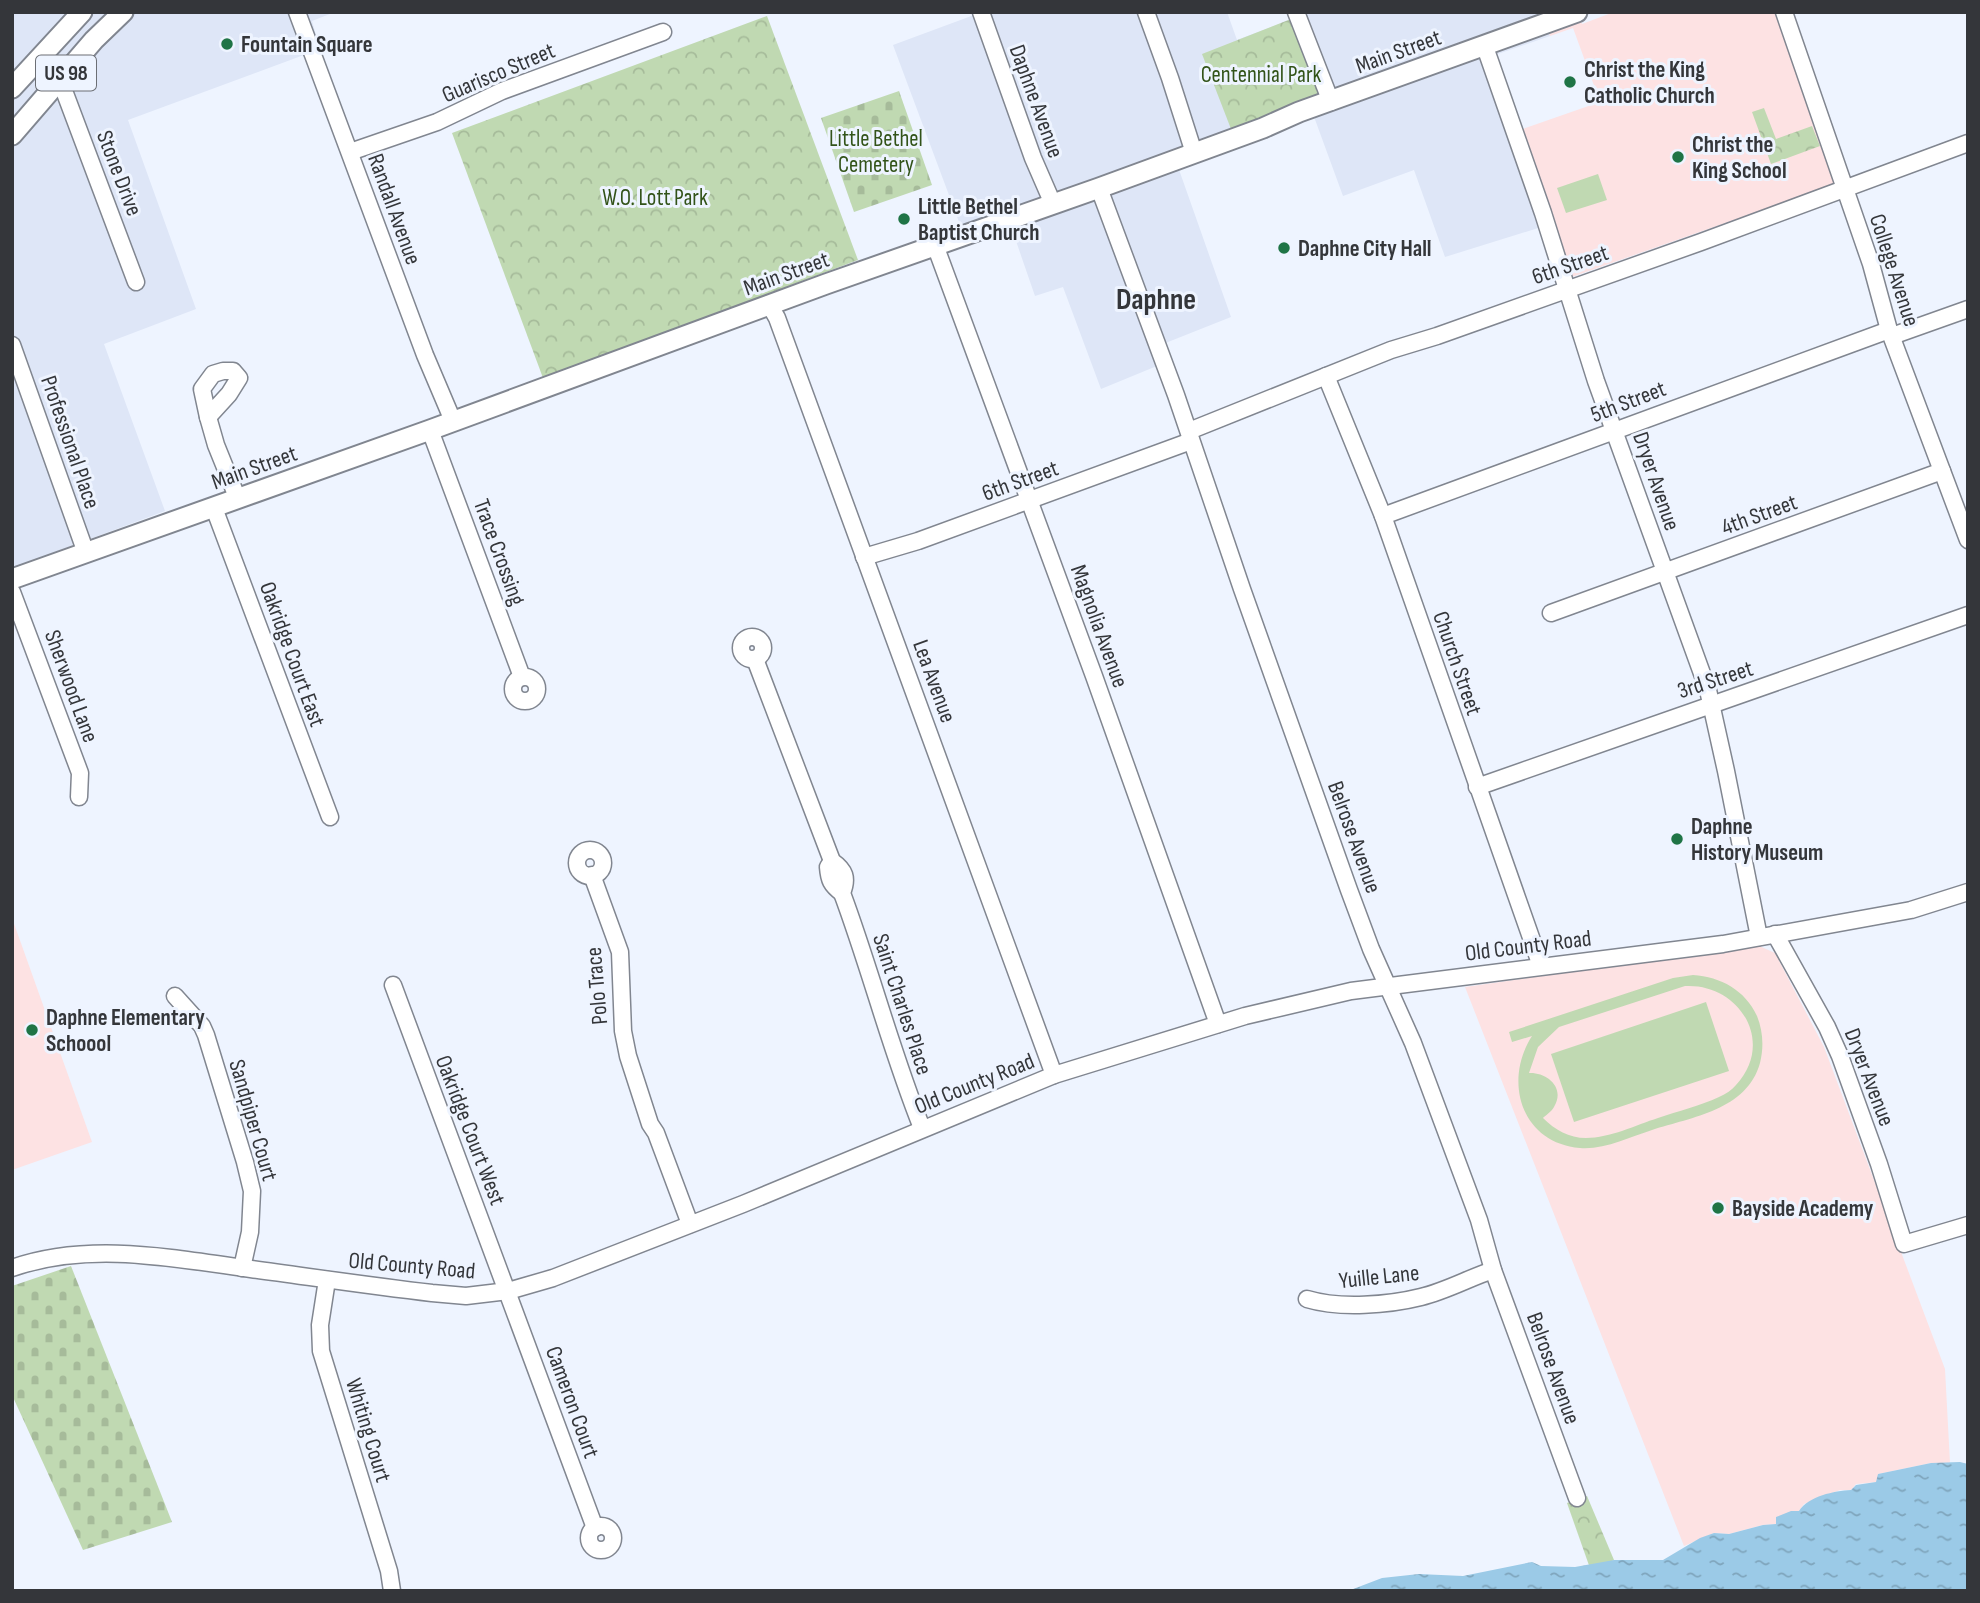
<svg xmlns="http://www.w3.org/2000/svg" width="1980" height="1603" viewBox="0 0 1980 1603" font-family="'Sofia Sans Condensed',sans-serif">
	<defs>
		<pattern id="cemetery-stones" width="16" height="16" patternUnits="userSpaceOnUse" patternTransform="scale(1.75)"><rect width="16" height="16" fill="#c0d9b2"/><path d="M2 7V4a2 2 0 0 1 4 0v3zM10 15v-3a2 2 0 0 1 4 0v3z" fill="#a6bb9a"/></pattern>
		<pattern id="park-crowns" width="20" height="18" patternUnits="userSpaceOnUse" patternTransform="scale(1.75)"><rect width="20" height="18" fill="#c0d9b2"/><path d="M2 6a3 3 0 1 1 6 0M12 15a3 3 0 1 1 6 0" fill="none" stroke="#a6bb9a"/></pattern>
		<pattern id="water-ripples" width="26" height="14" patternUnits="userSpaceOnUse" patternTransform="scale(1.75)"><rect width="26" height="14" fill="#9bcae7"/><path d="M2 4q2-2 4 0t4 0M15 11q2-2 4 0t4 0" fill="none" stroke="#7fa5bc"/></pattern>
	</defs>
	<rect width="100%" height="100%" fill="#eef4ff"/>
	<!-- built -->
	<g fill="#dee6f7">
		<polygon points="12,12 335,12 312,21 320,49 128,120 196,309 104,344 165,511 12,568"/>
		<polygon points="973,12 1227,12 1237,40 1202,53 1311,12 1541,12 1550,36 1495,55 1551,224 1445,257 1414,170 1343,196 1313,114 1177,164 1231,317 1163,344 1169,361 1101,389 1063,287 1035,296 1007,215 962,230 893,45 974,15"/>
	</g>
	<!-- education -->
	<g fill="#fde2e3">
		<polygon points="1541,12 1577,12 1582,24 1614,12 1776,12 1836,184 1569,278 1520,130 1600,102 1573,28 1550,36"/>
		<polygon points="12,918 92,1142 12,1170"/>
		<polygon points="1757,945 1775,953 1824,1047 1945,1369 1950,1463 1931,1463 1878,1474 1877,1482 1856,1484 1851,1490 1840,1490 1804,1504 1799,1511 1777,1524 1763,1525 1729,1534 1714,1533 1684,1546 1465,987"/>
	</g>
	<!-- green -->
	<g fill="#c0d9b2" fill-rule="evenodd">
		<polygon points="1598,174 1607,200 1566,213 1557,188"/>
		<path d="M1693,975c28,2 52,15 64,41 6,15 7,31 3,47 -13,47 -68,54 -108,67 -22,7 -48,20 -72,18 -59,-5 -77,-67 -48,-112l-20,6 -3,-10 164,-54zM1685,986c54,-3 91,56 51,99 -4,5 -10,9 -17,12 -19,9 -41,14 -61,21 -22,7 -48,20 -72,20 -17,0 -31,-8 -43,-20 2,-2 9,-7 11,-11 12,-20 -8,-35 -25,-34l9,-26 21,-20z"/>
		<polygon points="1706,1002 1729,1071 1574,1122 1551,1054"/>
	</g>
	<!-- cemetery -->
	<g fill="url(#cemetery-stones)">
		<polygon points="899,91 932,185 854,212 821,118"/>
		<polygon points="71,1266 172,1522 83,1550 12,1395 12,1286"/>
	</g>
	<!-- park -->
	<g fill="url(#park-crowns)">
		<polygon points="767,16 858,260 543,378 452,133"/>
		<polygon points="1291,19 1320,95 1231,129 1202,54"/>
		<polygon points="1764,108 1776,139 1812,126 1820,146 1771,164 1752,112"/>
		<polygon points="1587,1496 1614,1560 1591,1571 1567,1503"/>
	</g>
	<!-- water -->
	<path fill="url(#water-ripples)" d="M1960,1462l8,2v127h-620l34,-13 37,-4 44,2 69,-14 9,4 34,1 39,-7h49l37,-22 14,-5 15,1 34,-9 13,-1v-7l15,-6h8c10,-15 35,-20 52,-21l5,-5 20,-3 2,-8 53,-11z"/>
	<g fill="none" stroke-linecap="round" stroke-linejoin="round">
		<defs>
			<g id="minor">
				<polyline points="297,12 425,355 453,421"/>
				<polyline points="981,12 1033,158 1053,204"/>
				<polyline points="1146,12 1170,78 1194,153"/>
				<polyline points="1296,12 1331,102"/>
				<polyline points="1784,12 1871,264 1889,330 1968,540"/>
				<polyline points="1485,47 1543,213 1596,381 1708,690 1726,771 1759,937"/>
				<polyline points="60,80 136,282"/>
				<polyline points="350,152 437,122 502,91 663,32"/>
				<polyline points="1099,188 1176,395 1242,589 1349,890 1371,949 1413,1043 1479,1220 1493,1270 1577,1498"/>
				<polyline points="935,245 1094,676 1218,1024"/>
				<polyline points="769,304 777,318 1054,1075"/>
				<polyline points="1892,336 1968,309"/>
				<polyline points="12,345 86,553"/>
				<polygon points="223,371 233,371 239,378 229,394 208,417 202,389 213,374"/>
				<polyline points="1326,376 1383,516 1541,966"/>
				<polyline points="208,417 216,445 237,497"/>
				<polyline points="430,430 522,677"/>
				<polyline points="1189,431 1391,350 1437,336 1701,242 1968,143"/>
				<polyline points="214,508 330,817"/>
				<polyline points="1383,516 1889,330"/>
				<polyline points="864,557 918,541 1191,441"/>
				<polyline points="12,592 80,773 79,797"/>
				<polyline points="1551,613 1942,471"/>
				<circle cx="752" cy="648" r="11"/>
				<path d="M755,659l77,202c13,9 16,17 10,32 29,78 49,158 80,235"/>
				<circle cx="525" cy="689" r="12"/>
				<polyline points="1477,787 1968,615"/>
				<circle cx="590" cy="863" r="13"/>
				<path d="M832,861l-4,6c1,13 3,18 14,26"/>
				<polyline points="592,875 620,952 623,1031 628,1056 650,1124 656,1133 690,1224"/>
				<polyline points="1775,934 1827,1027 1840,1056 1879,1164 1904,1244 1968,1225"/>
				<polyline points="393,985 595,1528"/>
				<polyline points="175,996 202,1026 206,1035 245,1162 252,1191 250,1232 242,1268"/>
				<path d="M12,1268c77,-27 160,-10 239,1 60,8 120,17 181,24l34,3 42,-5 45,-13 190,-74 311,-129 191,-59 106,-25 372,-47 188,-34 57,-18"/>
				<polyline points="327,1280 320,1325 321,1351 389,1571 392,1591"/>
				<path d="M1307,1299c33,10 82,6 114,-2 25,-6 48,-19 72,-27"/>
				<circle cx="601" cy="1538" r="12"/>
			</g>
			<g id="major">
				<polyline points="12,88 82,12"/>
				<polyline points="12,135 94,40 123,12"/>
				<polyline points="12,579 430,430 826,284 1099,188 1263,128 1299,112 1577,12"/>
			</g>
		</defs>
		<!-- minor casing -->
		<use href="#minor" stroke="#818690" stroke-width="19"/>
		<!-- major casing -->
		<use href="#major" stroke="#818690" stroke-width="23"/>
		<!-- minor -->
		<use href="#minor" stroke="#fff" stroke-width="16"/>
		<!-- major -->
		<use href="#major" stroke="#fff" stroke-width="19"/>
	</g>
	<!-- markers -->
	<g fill="#1f7446" stroke="#eef4ff" stroke-width="2.5">
		<circle cx="227" cy="44" r="7"/>
		<circle cx="1570" cy="82" r="7"/>
		<circle cx="1678" cy="157" r="7"/>
		<circle cx="904" cy="219" r="7"/>
		<circle cx="1284" cy="248" r="7"/>
		<circle cx="1677" cy="839" r="7"/>
		<circle cx="32" cy="1030" r="7"/>
		<circle cx="1718" cy="1208" r="7"/>
	</g>
	<g text-anchor="middle" stroke-width="6" stroke-linejoin="round" paint-order="stroke">
		<!-- shield labels -->
		<rect fill="#eef4ff" stroke="#6c6f75" stroke-width="2" x="36" y="55.5" width="60" height="35" rx="5"/>
		<g font-size="21" font-weight="bold" fill="#34363a">
			<text x="66" y="80">US 98</text>
		</g>
		<!-- poi labels -->
		<g font-size="23" font-weight="bold" fill="#34363a" stroke="#eef4ff" text-anchor="start">
			<text x="241" y="52">Fountain Square</text>
			<text x="1584" y="77">Christ the King<tspan x="1584" dy="26">Catholic Church</tspan></text>
			<text x="1692" y="152">Christ the<tspan x="1692" dy="26">King School</tspan></text>
			<text x="918" y="214">Little Bethel<tspan x="918" dy="26">Baptist Church</tspan></text>
			<text x="1298" y="256">Daphne City Hall</text>
			<text x="1691" y="834">Daphne<tspan x="1691" dy="26">History Museum</tspan></text>
			<text x="46" y="1025">Daphne Elementary<tspan x="46" dy="26">Schoool</tspan></text>
			<text x="1732" y="1216">Bayside Academy</text>
		</g>
		<!-- street labels -->
		<g font-size="23" fill="#34363a" stroke="#eef4ff">
			<text transform="translate(1398 51) rotate(-20)" y="8">Main Street</text>
			<text transform="translate(498 72) rotate(-23)" y="8">Guarisco Street</text>
			<text transform="translate(1037 101) rotate(70)" y="8">Daphne Avenue</text>
			<text transform="translate(120 173) rotate(69)" y="8">Stone Drive</text>
			<text transform="translate(395 209) rotate(70)" y="8">Randall Avenue</text>
			<text transform="translate(1570 264) rotate(-19)" y="8">6th Street</text>
			<text transform="translate(1895 270) rotate(72)" y="8">College Avenue</text>
			<text transform="translate(786 273) rotate(-20)" y="8">Main Street</text>
			<text transform="translate(1628 401) rotate(-21)" y="8">5th Street</text>
			<text transform="translate(71 442) rotate(71)" y="8">Professional Place</text>
			<text transform="translate(254 467) rotate(-20)" y="8">Main Street</text>
			<text transform="translate(1020 480) rotate(-20)" y="8">6th Street</text>
			<text transform="translate(1657 481) rotate(71)" y="8">Dryer Avenue</text>
			<text transform="translate(1759 514) rotate(-20)" y="8">4th Street</text>
			<text transform="translate(500 552) rotate(70)" y="8">Trace Crossing</text>
			<text transform="translate(1100 626) rotate(70)" y="8">Magnolia Avenue</text>
			<text transform="translate(293 654) rotate(70)" y="8">Oakridge Court East</text>
			<text transform="translate(1458 663) rotate(71)" y="8">Church Street</text>
			<text transform="translate(1715 679) rotate(-18)" y="8">3rd Street</text>
			<text transform="translate(935 681) rotate(70)" y="8">Lea Avenue</text>
			<text transform="translate(72 686) rotate(70)" y="8">Sherwood Lane</text>
			<text transform="translate(1355 837) rotate(70)" y="8">Belrose Avenue</text>
			<text transform="translate(1528 945) rotate(-7)" y="8">Old County Road</text>
			<text transform="translate(596 986) rotate(-95)" y="8">Polo Trace</text>
			<text transform="translate(903 1004) rotate(72)" y="8">Saint Charles Place</text>
			<text transform="translate(1870 1077) rotate(69)" y="8">Dryer Avenue</text>
			<text transform="translate(974 1083) rotate(-22)" y="8">Old County Road</text>
			<text transform="translate(254 1120) rotate(74)" y="8">Sandpiper Court</text>
			<text transform="translate(471 1130) rotate(69)" y="8">Oakridge Court West</text>
			<text transform="translate(412 1265) rotate(5)" y="8">Old County Road</text>
			<text transform="translate(1379 1276) rotate(-6)" y="8">Yuille Lane</text>
			<text transform="translate(1554 1368) rotate(70)" y="8">Belrose Avenue</text>
			<text transform="translate(573 1402) rotate(70)" y="8">Cameron Court</text>
			<text transform="translate(369 1430) rotate(73)" y="8">Whiting Court</text>
		</g>
		<!-- park labels -->
		<g font-size="23" fill="#325319" stroke="#eef4ff">
			<text x="1261" y="82">Centennial Park</text>
			<text x="876" y="146">Little Bethel<tspan x="876" dy="26">Cemetery</tspan></text>
			<text x="655" y="205">W.O. Lott Park</text>
		</g>
		<!-- district labels -->
		<g font-size="30" font-weight="bold" fill="#34363a" stroke="#eef4ff">
			<text x="1156" y="309">Daphne</text>
		</g>
	</g>
	<!-- border -->
	<rect width="1980" height="1603" fill="none" stroke="#34363a" stroke-width="28"/>
</svg>
